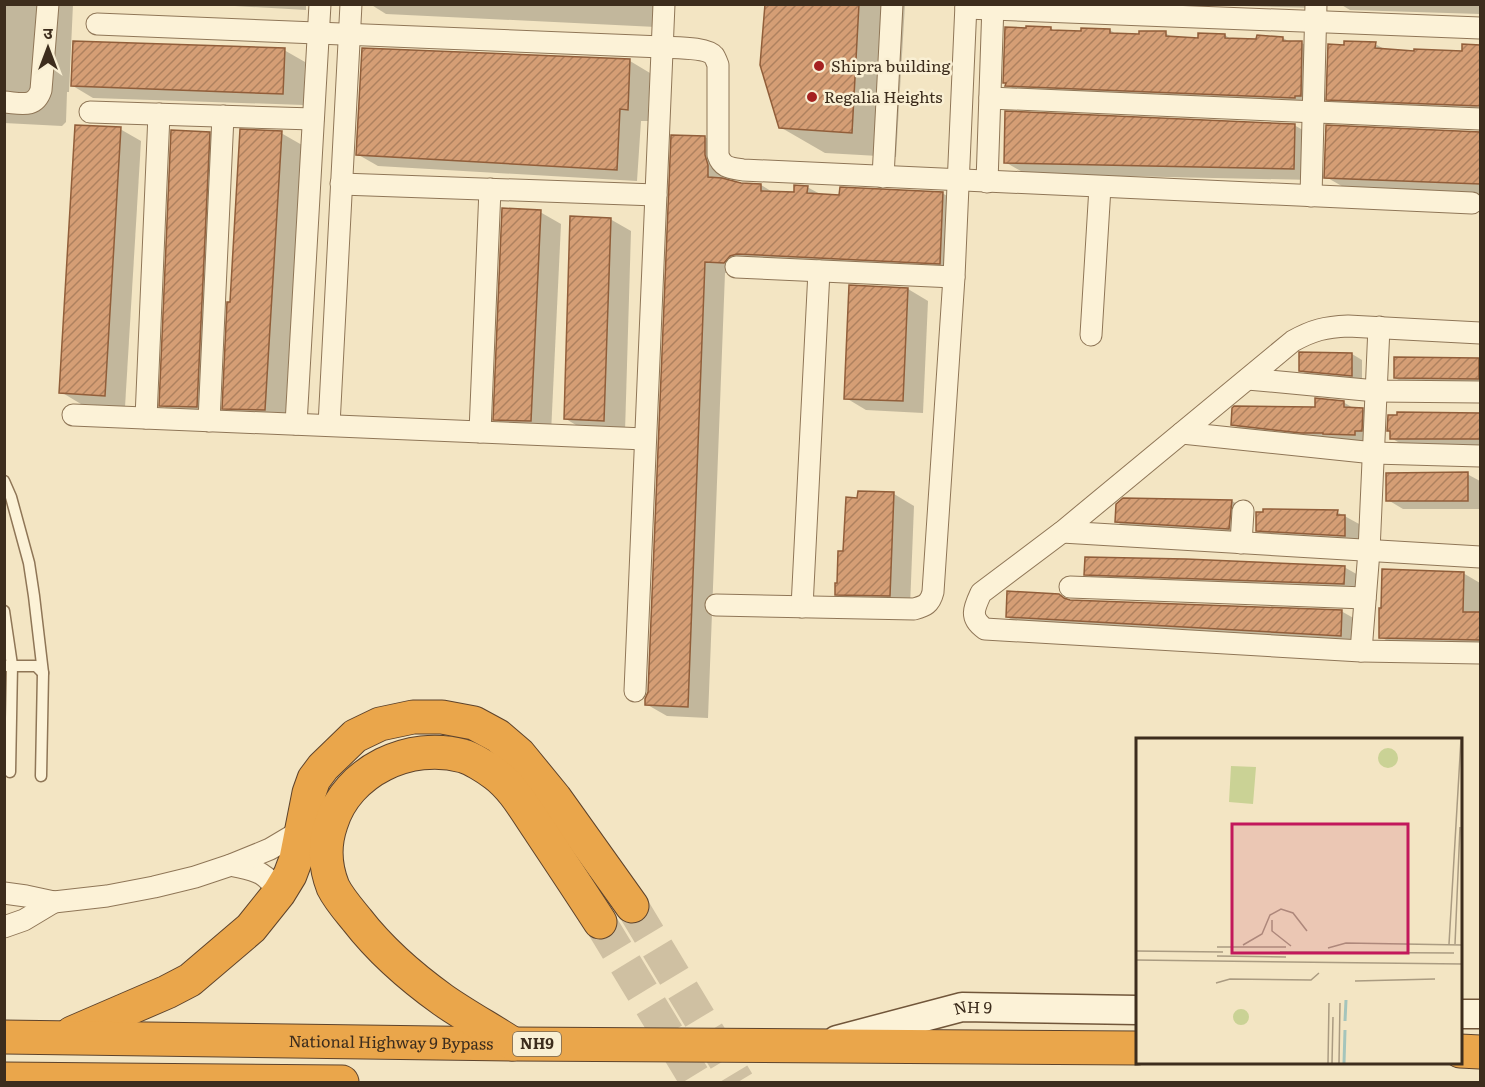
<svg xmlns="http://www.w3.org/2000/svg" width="1485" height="1087" viewBox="0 0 1485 1087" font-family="Literata,'Noto Sans Devanagari',serif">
	<defs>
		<pattern id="building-hatch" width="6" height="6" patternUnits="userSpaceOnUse" patternTransform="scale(1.5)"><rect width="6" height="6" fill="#d59e75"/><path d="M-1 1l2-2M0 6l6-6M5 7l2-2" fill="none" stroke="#ae815f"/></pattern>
	</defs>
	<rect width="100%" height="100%" fill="#f3e5c3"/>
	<!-- shadow -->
	<g fill="#0003">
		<polygon points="4,4 73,4 69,92 67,92 66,122 62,126 4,123"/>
		<polygon points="201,4 306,4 306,10"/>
		<polygon points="370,4 657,4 656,27 386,14"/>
		<polygon points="766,4 905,4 896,157 825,153 780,127"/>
		<polygon points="1169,4 1315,4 1315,8"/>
		<polygon points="1340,4 1480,4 1480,14 1350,10"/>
		<polygon points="1050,28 1057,32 1110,30 1116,34 1140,35 1165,33 1174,38 1199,39 1225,35 1232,40 1258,41 1283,38 1290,42 1302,43 1323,55 1321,107 1028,97 1007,85 1005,82"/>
		<polygon points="1375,44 1386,50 1416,52 1463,53 1464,45 1480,46 1480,105 1475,101 1473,104 1480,108 1480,116 1349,111 1328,99"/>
		<polygon points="284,50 305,62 304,105 93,98 73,86"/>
		<polygon points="630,61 650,73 648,121 641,121 637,181 378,166 357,154"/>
		<polygon points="1294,125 1315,137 1314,180 1026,174 1005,162"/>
		<polygon points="1327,127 1480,133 1480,194 1347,189 1326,177"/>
		<polygon points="120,129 141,141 125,407 81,404 61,392"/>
		<polygon points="209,133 230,145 217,419 182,417 161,405"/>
		<polygon points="281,133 302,145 285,421 245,420 224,408 231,304"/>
		<polygon points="705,137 726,149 729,181 741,184 761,185 774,193 795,194 807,187 822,195 942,193 963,205 960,275 725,273 708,718 667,716 646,704 649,692"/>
		<polygon points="540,212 561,224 551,433 516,431 495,419"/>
		<polygon points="610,219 631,231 625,432 586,431 566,419"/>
		<polygon points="908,289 928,301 923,413 866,410 846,398"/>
		<polygon points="1352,354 1362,360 1362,381 1310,376 1300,370"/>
		<polygon points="1396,358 1480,359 1480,386 1410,386 1395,378"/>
		<polygon points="1343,402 1355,409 1362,409 1378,418 1370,443 1249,434 1233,424"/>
		<polygon points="1398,413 1480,414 1480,446 1405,446 1391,438 1391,432 1398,416"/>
		<polygon points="1467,474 1480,481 1480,509 1403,509 1388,500"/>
		<polygon points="894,494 914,506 910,607 857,606 836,594 844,552 859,499"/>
		<polygon points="1232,501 1247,510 1244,537 1132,531 1117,522"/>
		<polygon points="1337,512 1361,525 1360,544 1272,538 1256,529"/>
		<polygon points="1344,567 1360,576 1359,593 1102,583 1086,574"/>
		<polygon points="1463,573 1480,583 1480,649 1399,648 1381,637"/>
		<polygon points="1069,601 1341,611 1357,620 1356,644 1023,626 1007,617"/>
	</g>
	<!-- building -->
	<g fill="url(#building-hatch)" stroke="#915e3a" stroke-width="1.5">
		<polygon points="765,4 859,4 852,133 779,128 760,65"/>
		<polygon points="1026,26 1051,27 1051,30 1081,31 1081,28 1110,29 1110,33 1139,34 1139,31 1166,31 1166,36 1198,38 1198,33 1225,34 1225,38 1256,39 1257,35 1283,37 1283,41 1302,41 1301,96 1295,96 1295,98 1005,86 1006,83 1003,83 1005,27 1026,28"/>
		<polygon points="73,41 285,48 283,94 71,86"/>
		<polygon points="1344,41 1376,42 1375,48 1414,51 1414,49 1462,51 1462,44 1480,45 1480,106 1326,100 1328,44 1344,45"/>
		<polygon points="362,48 630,59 628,110 620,109 617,170 356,155"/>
		<polygon points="1005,111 1295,124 1294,169 1004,163"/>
		<polygon points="75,125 121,127 105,396 59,393"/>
		<polygon points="1326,125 1480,132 1480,184 1324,178"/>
		<polygon points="240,129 282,131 265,410 222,409 227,302 230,302"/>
		<polygon points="171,130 210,132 197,407 159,406"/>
		<polygon points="671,135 705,136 705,155 708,165 708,177 722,178 741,183 761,184 761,191 794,192 794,185 808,186 807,193 839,195 840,187 943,192 940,264 737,254 730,256 724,263 705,262 688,707 645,705 645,699 648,692"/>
		<polygon points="502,208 541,210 531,421 493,420"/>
		<polygon points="570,216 611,218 604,421 564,419"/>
		<polygon points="849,285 908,288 903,401 844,399"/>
		<polygon points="1299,352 1352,353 1352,376 1299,371"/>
		<polygon points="1394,357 1479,358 1479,379 1394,378"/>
		<polygon points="1315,398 1344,401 1344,407 1363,408 1362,431 1355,431 1355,435 1323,434 1323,433 1301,433 1231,425 1232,408 1234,406 1315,407"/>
		<polygon points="1397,412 1480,413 1480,439 1390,439 1390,431 1387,431 1388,415 1397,415"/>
		<polygon points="1468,472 1468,501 1386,501 1386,473"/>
		<polygon points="858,491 894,492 890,596 835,595 835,583 837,583 838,551 843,551 846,497 857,498"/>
		<polygon points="1123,498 1232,500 1229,529 1115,522 1116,504"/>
		<polygon points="1263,509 1338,510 1337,515 1345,515 1345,536 1256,531 1256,512 1263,512"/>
		<polygon points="1085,557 1186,559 1345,566 1344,584 1084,575"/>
		<polygon points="1382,569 1464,572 1463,612 1480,612 1480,640 1379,638 1379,608 1381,608"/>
		<polygon points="1007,591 1059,594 1064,598 1070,600 1342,610 1341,636 1006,617"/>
	</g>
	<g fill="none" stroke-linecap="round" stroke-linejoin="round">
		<!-- highway-tunnel -->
		<g stroke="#cfc0a2" stroke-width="33" stroke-dasharray="33 16" stroke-linecap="butt">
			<polyline points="632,906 738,1082"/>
			<polyline points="600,922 697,1082"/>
		</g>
		<defs>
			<g id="lane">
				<polyline points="4,481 11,497 29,563 34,596 43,673 41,776"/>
				<polyline points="4,611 12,665 10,772"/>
				<polyline points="4,666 36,666 43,673"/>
			</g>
			<g id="street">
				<polyline points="966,8 1480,28"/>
				<path d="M97,24l565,23c12,1 45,0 52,9 1,1 4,9 4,9v90c4,13 13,13 25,15l729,33"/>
				<polyline points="990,98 1480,119"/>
				<path d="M4,102c16,1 31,7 37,-12l7,-86"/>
				<polyline points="90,112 313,119"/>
				<polyline points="883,177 892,4"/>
				<polyline points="987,182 993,4"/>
				<polyline points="341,184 656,195"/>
				<polyline points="1311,196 1316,4"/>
				<polyline points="736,267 954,277"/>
				<path d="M1480,333l-132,-7c-23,1 -35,4 -55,15l-231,191 -81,61c-7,15 -12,25 4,36l376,22 119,2"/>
				<polyline points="1091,335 1100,187"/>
				<polyline points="1248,379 1376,391 1480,392"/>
				<polyline points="73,415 645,439"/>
				<polyline points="146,418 159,114"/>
				<polyline points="209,421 223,116"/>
				<polyline points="296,424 320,4"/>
				<polyline points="329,425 351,4"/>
				<polyline points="480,432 490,189"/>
				<polyline points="1182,433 1374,453 1480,456"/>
				<polyline points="1062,532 1480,557"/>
				<polyline points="1241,543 1243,511"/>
				<polyline points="1070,587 1365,598"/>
				<path d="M716,605l198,4c11,-3 16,-5 19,-17l21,-315 12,-273"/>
				<polyline points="802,607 819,271"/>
				<polyline points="1361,651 1369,551 1379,327"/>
				<polyline points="635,691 664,4"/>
				<path d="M231,865c25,6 33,5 48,28"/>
				<polyline points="4,893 26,896 54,902 107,896 154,887 195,877 231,865 270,849 302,830"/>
				<polyline points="4,927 24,920 54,902"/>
			</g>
			<g id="secondary">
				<polyline points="1460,1014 1480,1014"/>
				<path id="s1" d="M837,1040l125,-33 175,3"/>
			</g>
			<g id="highway">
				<polyline points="72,1033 167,992 190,980 251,928 279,893 290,875 296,859 309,793 314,779 323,767 355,736 380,724 413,717 442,717 474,723 498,736 519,754 555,798 632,906"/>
				<path id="s2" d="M4,1037l509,7 624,4"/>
				<path d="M513,1044c-23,-15 -47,-28 -70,-44 -32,-23 -62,-49 -86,-80 -9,-11 -18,-21 -24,-33 -8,-20 -9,-43 -2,-63 16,-53 79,-83 132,-68 8,2 24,12 32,18 19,14 31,37 45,57 20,30 40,60 60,91"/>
				<polyline points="1460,1051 1480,1052"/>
				<polyline points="4,1079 342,1082"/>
			</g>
		</defs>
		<!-- lane casing -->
		<use href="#lane" stroke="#8f7657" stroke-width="13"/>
		<!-- street casing -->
		<use href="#street" stroke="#8f7657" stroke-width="23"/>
		<!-- secondary casing -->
		<use href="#secondary" stroke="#71563a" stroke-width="31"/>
		<!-- highway casing -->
		<use href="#highway" stroke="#5d432c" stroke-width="35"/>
		<!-- lane -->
		<use href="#lane" stroke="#fcf2d7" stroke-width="10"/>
		<!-- street -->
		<use href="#street" stroke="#fcf2d7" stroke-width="21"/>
		<!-- secondary -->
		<use href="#secondary" stroke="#fcf2d7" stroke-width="28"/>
		<!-- highway -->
		<use href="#highway" stroke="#eaa64b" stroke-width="33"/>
	</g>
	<!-- markers -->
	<g fill="#a52121" stroke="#f9efd3" stroke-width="2">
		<circle cx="819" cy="66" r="6"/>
		<circle cx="812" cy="97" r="6"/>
	</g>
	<g text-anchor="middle" stroke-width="5" stroke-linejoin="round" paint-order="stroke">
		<!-- shield labels -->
		<rect fill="#f9efd3" stroke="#756754" stroke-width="1.5" x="513" y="1032" width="48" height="24" rx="4.5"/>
		<g font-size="15" font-weight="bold" fill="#3d2d1d">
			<text x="537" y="1049">NH9</text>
		</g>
		<!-- poi labels -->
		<g font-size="16" fill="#3d2d1d" stroke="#f9efd3" text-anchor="start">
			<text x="831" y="72">Shipra building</text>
			<text x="824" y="103">Regalia Heights</text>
		</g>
		<!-- street labels -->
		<g font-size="16" fill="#3d2d1d" stroke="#f9efd3">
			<text dy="6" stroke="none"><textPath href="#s1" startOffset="140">NH 9</textPath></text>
			<text dy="6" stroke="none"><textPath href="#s2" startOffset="387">National Highway 9 Bypass</textPath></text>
		</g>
	</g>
	<!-- overview -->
	<g transform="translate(1136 738)">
		<rect width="326" height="326" fill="#f3e5c3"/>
		<path d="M242 20a10 10 0 1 1 20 0a10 10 0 1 1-20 0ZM95,28l25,1 -3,37 -24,-2zM97 279a8 8 0 1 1 16 0a8 8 0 1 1-16 0Z" fill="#cad295"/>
		<path fill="none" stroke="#a5c5bc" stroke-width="3" d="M209,283l1,-21M208,325l1,-33"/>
		<path fill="none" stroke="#aa9b81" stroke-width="1.5" d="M136,182v11l19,15M313,206l12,-205M319,206l5,-117M107,207l19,-11 8,-19 11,-6 12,4 14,18M81,209h69M192,210l18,-5 116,2M0,213l87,1M144,214l174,1M81,218l69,1M0,222l326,4M219,243l80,-2M80,245l14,-4 81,1 8,-7M192,325l1,-60M196,325l1,-46M203,325l1,-60"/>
		<path fill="#c2185b" fill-opacity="0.15" stroke="#c2185b" stroke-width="3" d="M96,86h176v129h-176z"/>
		<rect width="326" height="326" fill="none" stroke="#3d2d1d" stroke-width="3"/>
	</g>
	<!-- border -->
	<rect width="1485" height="1087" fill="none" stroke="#3d2d1d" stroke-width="12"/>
	<!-- north arrow -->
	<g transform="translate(48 48)" stroke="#f9efd3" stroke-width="4.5" paint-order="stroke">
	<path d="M0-4.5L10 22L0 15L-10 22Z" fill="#3d2d1d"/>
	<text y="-9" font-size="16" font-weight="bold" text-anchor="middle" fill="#3d2d1d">उ</text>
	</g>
</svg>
